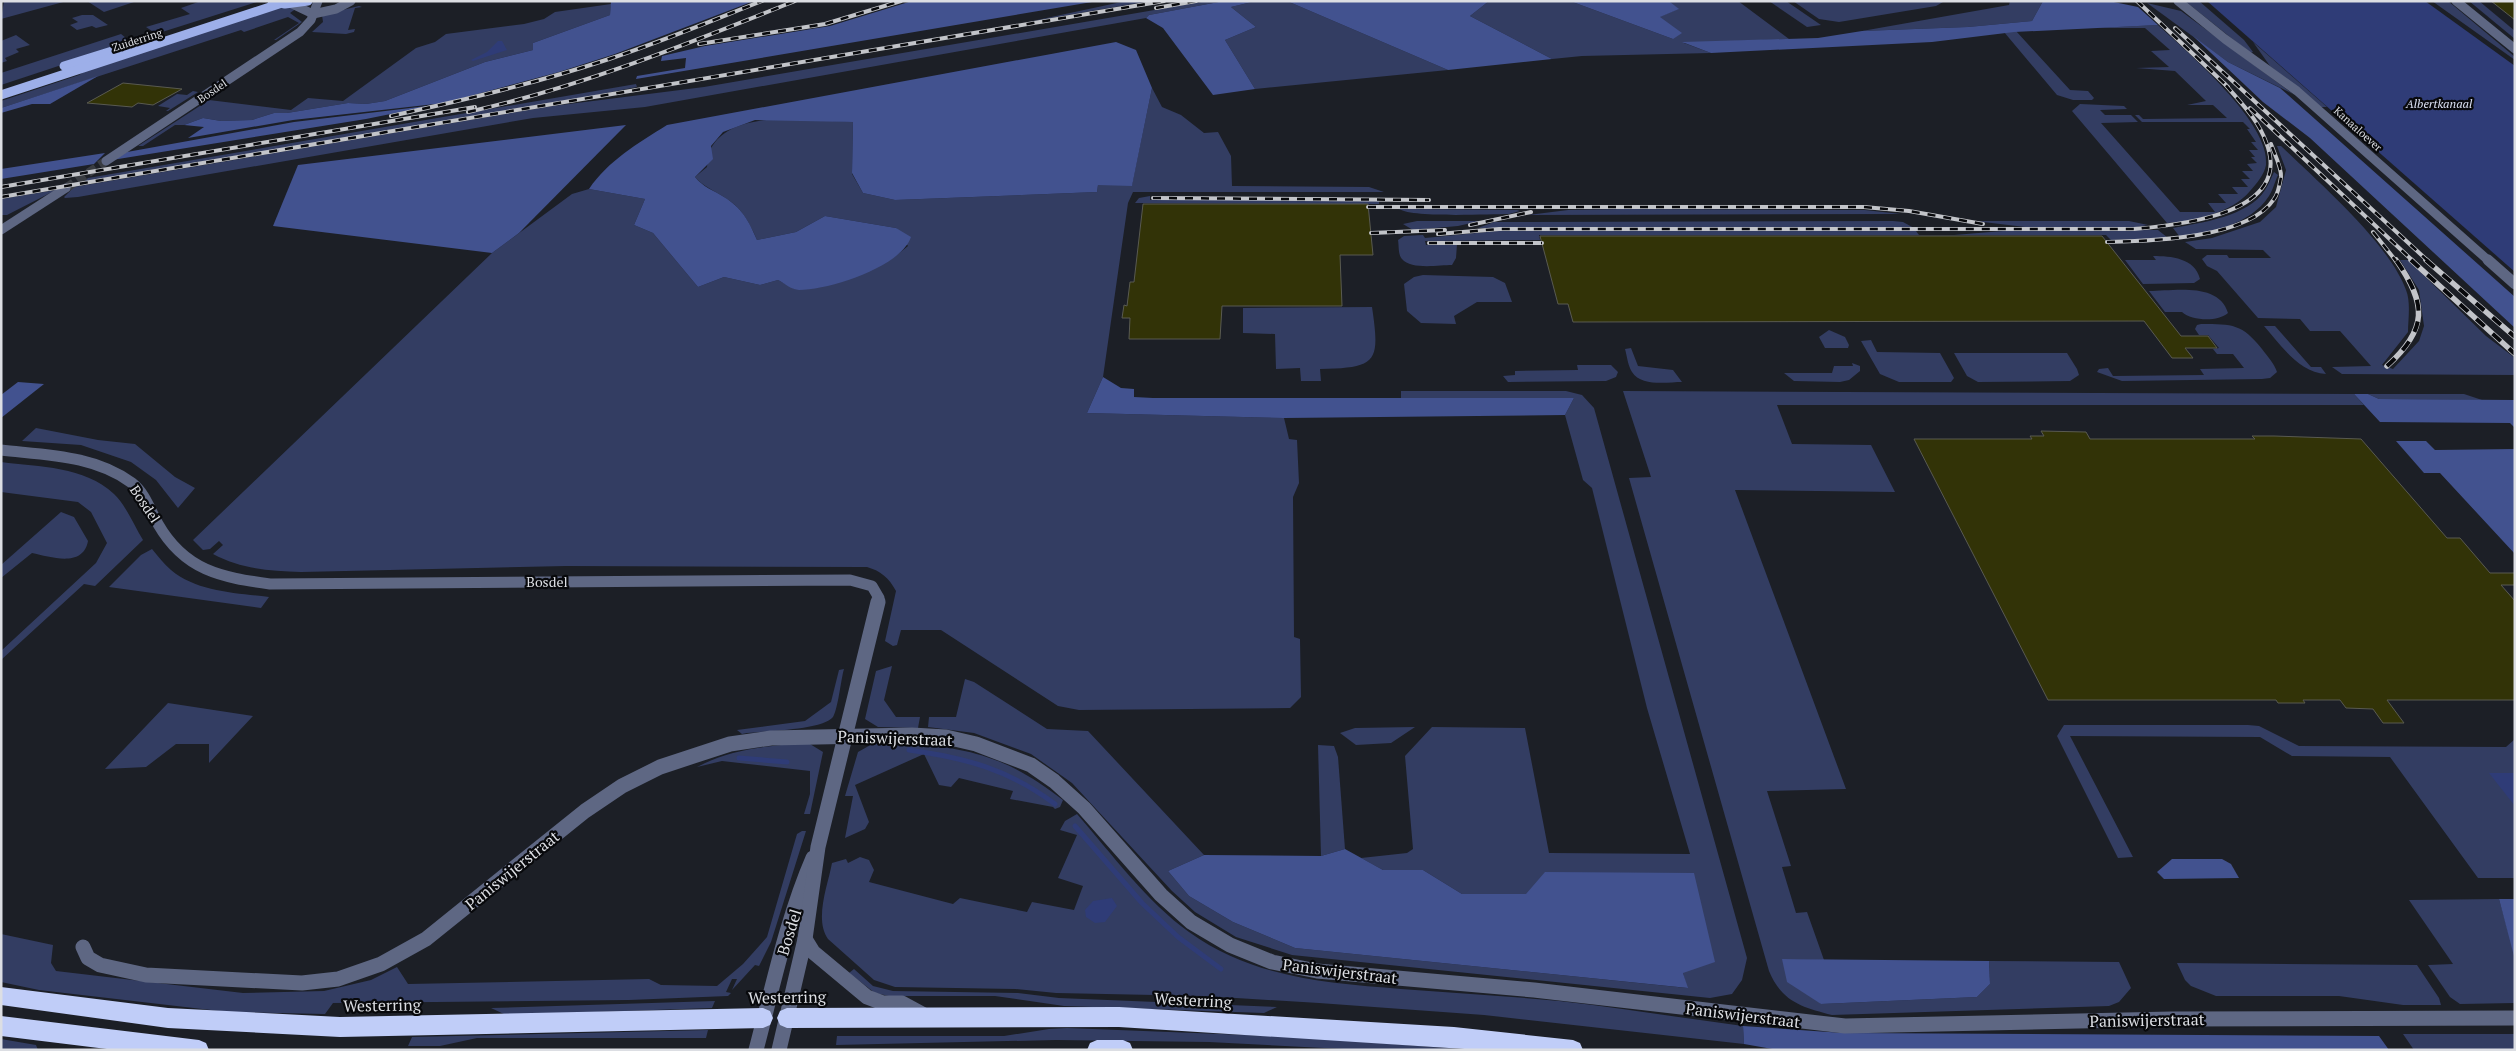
<svg xmlns="http://www.w3.org/2000/svg" width="2516" height="1051" viewBox="0 0 2516 1051" font-family="'PT Serif',serif">
	<rect width="100%" height="100%" fill="#1c1f26"/>
	<!-- green -->
	<g fill="#333d62">
		<polygon points="4,1 67,1 1,19"/>
		<polygon points="87,1 137,1 104,12"/>
		<polygon points="201,1 260,1 159,33 155,33 146,27 190,14 181,8"/>
		<polygon points="1126,1 1150,1 1028,22"/>
		<polygon points="1207,1 1224,1 1149,15 1146,18 645,107 533,118 78,197 65,198 64,197 74,187 553,106 704,87"/>
		<polygon points="1256,1 1287,1 1448,70 1255,89 1225,40 1256,27 1231,7"/>
		<polygon points="1489,1 1570,1 1673,39 1659,17 1678,9 1669,1 1738,1 1789,39 1684,43 1711,53 1582,56 1552,59 1470,16"/>
		<polygon points="1769,1 1786,1 1821,25 1807,27"/>
		<polygon points="1793,1 1943,1 1943,2 1936,6 1839,22 1819,19"/>
		<polygon points="2010,1 2043,1 2032,21 1968,27 1862,31 2009,5"/>
		<polygon points="2185,1 2199,1 2244,40 2253,52 2250,53"/>
		<polygon points="2432,1 2448,1 2515,57 2515,60"/>
		<polygon points="2469,1 2479,1 2515,31 2515,39"/>
		<polygon points="2147,3 2181,11 2293,94 2228,62"/>
		<polygon points="611,4 610,15 533,43 533,50 485,62 385,101 366,104 348,103 287,113 274,113 252,120 221,121 203,118 184,125 175,125 143,146 138,146 209,100 291,110 308,98 343,101 416,48 435,42 446,34 524,24 544,19 555,12"/>
		<polygon points="280,6 297,8 290,13 302,22 276,40 274,40 299,23 288,17 244,32 241,30 1,108 1,101 79,75 89,69"/>
		<polygon points="359,6 362,7 355,8 348,30 355,29 354,32 346,34 312,32 323,22 322,15"/>
		<polygon points="82,15 93,15 108,25 96,28 92,26 77,30 70,25 78,22 72,18"/>
		<path d="M2158,25c29,27 113,98 108,140 -2,10 -9,18 -16,26 -18,22 -56,30 -83,32l-95,-112 8,-7 44,2 3,3 -27,1 5,5h26l7,7 -37,1 79,89h35l-7,-9h18l-8,-9h20l-6,-7h16l-7,-8h9l-8,-8h11l-6,-7 10,-1 -6,-6h4l-6,-7h9l-7,-8h5l-9,-13h3l-7,-7h-101l-7,-7h4l4,4 84,-1 -14,-13h-26l19,-4 -31,-30 -39,-3 33,-1 -18,-16 19,-1 -25,-22h-52z"/>
		<polygon points="2016,31 2070,90 2088,91 2094,98 2092,100 2073,100 2057,95 2004,32"/>
		<polygon points="121,34 131,42 1,85 1,73"/>
		<polygon points="16,35 30,45 16,49 19,52 5,58 7,61 1,63 1,41"/>
		<polygon points="2253,42 2327,107 2321,107 2270,66"/>
		<polygon points="636,84 637,87 591,96 83,182 88,178"/>
		<path d="M1152,88l10,19 19,8 23,18 14,-1 13,24 1,30 137,1 15,5h-251l-5,11 -25,174 -16,36 197,5 5,21 8,1 2,43 -6,14 1,140 6,2 1,58 -11,11 -211,2 -21,-4 -117,-76h-40l-4,15 -4,1 -8,-5 11,-50c-7,-13 -15,-20 -29,-24l-301,-1 -265,6c-32,-1 -60,-3 -88,-18l10,-9 -4,-4 -9,8 -7,1 -10,-10 299,-287 80,-59 17,-5 56,10 -11,26 19,8 45,54 26,-10 36,8 18,-5 19,10c39,-10 79,-16 111,-44l-12,-18 -71,-12 -29,16 -39,8c-8,-19 -16,-33 -33,-43 -11,-7 -21,-11 -29,-20l12,-10c1,-7 2,-17 6,-22 25,-37 100,-24 140,-23l-1,52 11,19 32,7 202,-8 1,-7h34z"/>
		<polygon points="193,91 198,92 168,111 166,111 170,108 158,106 177,94 187,95"/>
		<path d="M2277,146h4c37,36 108,97 125,144 5,12 2,30 2,42l-26,33 11,4 26,-28 5,-15 -5,-36 -19,-30h8l78,76 29,22v17l-173,-1 -10,-7 39,-1 -31,-35h-30l-10,-12 -42,-1 -41,-47 -10,-5 -5,-7 5,-4h20l2,3h42l-8,-8 -67,-1 -11,-7 27,-4 48,-16 16,-15 10,-37z"/>
		<path d="M2274,172l4,3c-3,6 -5,15 -9,21 -19,29 -57,36 -89,41l-7,-9c28,-5 76,-12 92,-38 4,-6 6,-12 9,-18z"/>
		<polygon points="56,190 7,215 1,215 1,199"/>
		<polygon points="1150,196 1150,200 1379,199 1379,204 1135,203 1139,198"/>
		<path d="M1399,209l118,1 3,1 -11,3c-21,0 -96,4 -110,-5z"/>
		<polygon points="1625,209 1865,210 1901,214 1528,215 1568,210"/>
		<polygon points="1417,221 1480,221 1458,226 1413,230 1403,224"/>
		<polygon points="1893,221 1903,222 1914,228 1478,228 1494,222"/>
		<polygon points="1975,221 2129,221 2148,225 2137,227 2025,227"/>
		<polygon points="2158,230 2168,238 2111,240 2106,235 1954,235 2003,231"/>
		<path d="M1497,231h419l3,4h-380l1,5 -115,1 1,4 31,-1 -1,14 -4,7c-13,0 -41,5 -50,-6 -4,-4 -3,-14 -4,-19l6,-4 19,-1 2,3z"/>
		<path d="M2153,256c18,0 42,2 47,23l-6,4 -51,1 -18,-24h31z"/>
		<polygon points="1423,275 1493,277 1505,283 1512,302 1477,302 1454,316 1456,324 1421,323 1407,311 1404,284 1414,277"/>
		<path d="M2149,291c25,0 70,-9 79,22 -10,9 -36,8 -46,-1h-17z"/>
		<path d="M1372,307c8,55 6,61 -52,62l1,12h-20l-1,-13 -24,1 -1,-35 -32,-1v-25z"/>
		<path d="M2201,324c32,0 41,0 61,25 6,8 12,14 15,23l-7,6 -8,1 -140,2 -25,-9 2,-3 9,-1 5,8 91,-1 -4,-6 44,-1 -11,-14h-16l-4,-5 6,-1 -11,-13h-9l-4,-6 2,-4z"/>
		<path d="M2264,326h11l36,41h10l5,7c-28,-2 -45,-29 -62,-48z"/>
		<polygon points="1829,330 1845,337 1849,345 1848,348 1825,348 1819,337"/>
		<polygon points="1871,340 1877,352 1940,353 1954,378 1951,382 1899,382 1880,374 1861,341"/>
		<path d="M1631,348l7,18 35,4 9,12c-14,0 -41,5 -50,-10 -4,-6 -5,-16 -7,-23z"/>
		<polygon points="1954,353 2067,353 2077,369 2079,375 2070,381 1978,382 1967,376"/>
		<polygon points="1852,363 1860,366 1860,371 1849,380 1840,382 1794,381 1784,373 1832,373 1834,366 1853,366"/>
		<polygon points="1577,365 1611,365 1618,372 1616,377 1606,381 1508,382 1503,376 1515,375 1515,371 1578,370"/>
		<polygon points="1401,391 1566,391 1582,395 1594,408 1747,958 1742,980 1732,994 1710,998 1292,955 1236,937 1195,912 1172,891 1072,783 1031,754 974,733 928,727 929,717 956,717 965,679 974,682 1047,729 1088,731 1204,855 1168,871 1189,896 1233,922 1295,948 1687,988 1683,973 1526,894 1462,894 1423,870 1383,870 1361,858 1407,853 1413,849 1405,756 1432,727 1525,728 1549,853 1690,854 1647,708 1592,488 1583,480 1565,415 1574,398 1401,398"/>
		<path d="M1623,391l731,3 10,11h-587l15,39 79,1 24,47 -160,-2 111,299 -79,2 24,75 -9,1 14,46 11,-1 17,48 -42,-1 39,45 156,-7 13,-13 -1,-23 130,1 12,26 -12,14 -10,4 -277,9c-30,-8 -50,-13 -63,-44l-140,-493 22,-1z"/>
		<polygon points="2368,394 2464,394 2482,400 2379,399"/>
		<polygon points="36,428 98,440 135,444 175,477 195,488 178,508 156,480 131,462 81,445 22,441"/>
		<path d="M1,462c39,5 83,4 113,32 11,10 21,33 29,46l-48,46 -11,-2 -83,76v-9l95,-88 11,-20 -16,-31 -13,-10 -77,-10z"/>
		<path d="M61,512l13,5 14,24c-5,27 -37,16 -56,12l-31,25v-13z"/>
		<path d="M152,549c6,7 12,15 19,21 26,22 66,23 98,27l-8,11 -152,-21 32,-32z"/>
		<polygon points="892,666 884,700 896,717 920,717 918,728 878,727 865,719 876,671"/>
		<path d="M844,669c-3,10 -6,40 -11,48 -10,13 -69,14 -86,16l-5,1 -5,-4 68,-9 26,-19 8,-32z"/>
		<polygon points="168,703 253,716 209,763 209,744 176,744 146,767 105,769"/>
		<polygon points="2064,725 2248,725 2259,726 2299,746 2506,747 2515,739 2515,878 2478,878 2390,757 2292,756 2260,737 2070,736 2133,857 2118,858 2057,736"/>
		<polygon points="1415,727 1391,743 1356,745 1340,733 1355,728"/>
		<path d="M901,742c71,7 105,14 162,58l-3,7 -5,2 -2,-2 -43,-8 3,-8 -54,-13 -8,9 -12,-2 -15,-31 -69,31 14,37 -4,7 -20,9 8,-42h-8l13,-44 16,-9z"/>
		<path d="M791,744h19l13,8 -13,62h-6l6,-20v-23l-88,-10 -25,6c30,-16 60,-20 94,-23z"/>
		<polygon points="1318,745 1334,746 1338,757 1345,849 1321,856"/>
		<path d="M1077,814c33,38 71,89 112,118 64,46 137,51 212,57 53,4 106,7 158,12 62,7 123,17 184,25l1,18 -260,-29 -165,-12 -115,-7 -148,-3 -41,-4 -120,-2 -21,-7 -46,-41c-14,-20 0,-54 4,-76l14,-4 2,4 12,-6 9,3 5,10 -5,12 84,22 7,-6 67,14 5,-10 42,8 9,-24 -25,-8 19,-43 -17,-5 5,-9z"/>
		<polygon points="802,831 806,831 771,942 759,966 755,965 732,990 737,979 732,979 726,992 731,993 728,996 629,1000 333,1003 325,1014 228,1012 39,990 1,982 1,934 53,945 51,963 56,971 243,993 324,991 371,980 397,967 408,984 649,979 661,985 717,986 743,964 767,937 797,834"/>
		<polygon points="2499,899 2515,956 2515,1003 2460,1004 2450,997 2428,965 2453,964 2409,900"/>
		<polygon points="2177,963 2417,965 2439,998 2441,1005 2403,1005 2339,996 2216,996 2191,986 2185,980"/>
		<polygon points="854,969 873,986 893,991 1018,993 1059,998 1277,1007 1264,1013 1064,1006 995,996 889,996 875,993 849,973"/>
		<polygon points="715,1001 712,1008 506,1015 491,1008"/>
		<polygon points="1067,1028 1300,1037 1472,1050 1363,1050 1209,1042 1056,1040 836,1045 837,1036 1004,1036 1049,1029"/>
		<polygon points="708,1030 706,1038 477,1038 440,1046 408,1046 412,1037"/>
		<polygon points="2403,1034 2515,1034 2515,1050 2414,1050"/>
		<polygon points="1,1039 36,1045 38,1050 1,1050"/>
	</g>
	<!-- forest -->
	<g fill="#42528f">
		<polygon points="611,1 754,1 615,54 559,72 444,103 293,120 188,138 204,127 184,125 203,118 221,121 252,120 274,113 287,113 348,103 366,104 385,101 485,62 533,50 533,43 610,15"/>
		<polygon points="912,1 1098,1 636,79 637,76 685,68 686,58 661,61 662,56 705,46 830,26"/>
		<polygon points="1224,1 1256,1 1231,7 1256,27 1225,40 1255,89 1213,95 1163,28 1146,18 1149,15"/>
		<polygon points="1287,1 1489,1 1470,16 1552,59 1448,70"/>
		<polygon points="1570,1 1669,1 1679,9 1660,17 1682,33 1673,39"/>
		<polygon points="2043,1 2109,1 2138,7 2158,25 2014,32 1932,42 1711,53 1682,42 1818,38 1862,31 1968,27 2032,21"/>
		<polygon points="2193,36 2228,62 2280,88 2515,297 2515,328 2310,138 2263,102"/>
		<path d="M1116,42l20,8 16,38 -20,98 -34,-1 -1,7 -202,8 -32,-7 -11,-20 1,-51 -98,-2 -32,12 -12,14 2,13 -18,18c8,10 18,13 29,20 18,11 25,24 33,43l39,-8 29,-16 71,12 15,9c-10,30 -82,53 -112,53 -7,0 -15,-7 -21,-10l-18,5 -36,-8 -26,10 -45,-54 -19,-8 11,-26 -56,-10c19,-28 49,-46 78,-64z"/>
		<polygon points="98,76 50,104 32,104 1,113 1,108"/>
		<polygon points="435,105 366,119 112,160 127,152 294,122"/>
		<polygon points="626,125 519,233 492,253 273,226 298,165"/>
		<polygon points="105,153 94,164 1,179 1,169"/>
		<polygon points="1103,377 1121,388 1134,389 1134,397 1153,398 1574,398 1565,415 1284,418 1087,413"/>
		<polygon points="18,382 44,384 1,418 1,395"/>
		<polygon points="2354,394 2368,394 2379,399 2515,400 2515,428 2510,423 2380,422"/>
		<polygon points="2396,441 2426,441 2435,450 2515,449 2515,554 2440,473 2424,473"/>
		<polygon points="1345,849 1383,870 1423,870 1462,894 1526,894 1545,872 1694,873 1715,962 1683,973 1688,988 1295,948 1233,922 1189,896 1168,871 1204,855 1321,856"/>
		<polygon points="2172,859 2222,859 2231,864 2239,878 2164,879 2157,872"/>
		<polygon points="2499,899 2515,899 2515,956 2514,956"/>
		<polygon points="1782,959 1989,961 1990,984 1977,997 1821,1004 1787,982"/>
		<polygon points="1743,1026 1843,1033 2379,1036 2389,1050 1778,1050 1744,1044"/>
	</g>
	<!-- water -->
	<g fill="#2f3c77">
		<polygon points="2207,1 2425,1 2515,66 2515,272"/>
		<polygon points="498,41 502,41 507,50 473,61 471,60 487,52"/>
		<polygon points="2489,773 2515,773 2515,806"/>
		<polygon points="1112,898 1117,906 1105,922 1095,923 1086,917 1085,910 1093,901"/>
	</g>
	<g fill="none" stroke-linecap="round" stroke-linejoin="round">
		<!-- stream -->
		<g stroke="#2f3c77" stroke-width="5">
			<path d="M909,750c57,8 99,19 146,54"/>
			<polyline points="739,758 787,762"/>
			<polyline points="1075,826 1142,903 1178,937 1221,969"/>
		</g>
	</g>
	<!-- building -->
	<g fill="#323307" stroke="#595a51">
		<polygon points="2491,1 2515,1 2515,20"/>
		<polygon points="123,83 182,89 153,105 138,103 132,107 87,103"/>
		<polygon points="1143,204 1368,204 1373,255 1340,255 1342,306 1222,306 1220,339 1129,339 1130,318 1122,318 1124,305 1127,306 1130,282 1134,282"/>
		<polygon points="1540,236 2102,236 2181,336 2208,336 2217,348 2185,348 2193,358 2172,358 2144,321 1573,322 1568,304 1558,304"/>
		<polygon points="2041,431 2086,432 2090,439 2255,439 2252,436 2274,436 2361,439 2447,538 2460,538 2490,573 2515,573 2515,585 2501,585 2515,601 2515,700 2387,700 2404,723 2383,723 2373,709 2346,708 2340,700 2303,700 2305,703 2278,703 2276,700 2048,700 1914,439 2032,439 2030,436 2044,436"/>
	</g>
	<g fill="none" stroke-linecap="round" stroke-linejoin="round">
		<!-- minor-tunnel -->
		<polyline stroke="#393c42" stroke-width="9" stroke-dasharray="9 4.5" stroke-linecap="butt" points="66,188 106,161"/>
		<!-- minor-far2 -->
		<g stroke="#5e6783" stroke-width="9">
			<polyline points="2178,1 2225,39 2297,91 2489,261"/>
			<polyline points="2456,1 2515,49"/>
			<polyline points="292,4 313,14"/>
			<polyline points="313,14 336,9 351,1"/>
			<polyline points="106,161 300,32 311,20 318,1"/>
			<polyline points="1,230 66,188"/>
		</g>
		<!-- minor-far1 -->
		<g stroke="#5e6783" stroke-width="11">
			<polyline points="2488,260 2515,284"/>
			<path d="M1,450c44,5 94,5 131,33 13,10 18,27 26,41 27,47 63,53 112,60l580,-4 22,6 7,12 -1,5"/>
		</g>
		<!-- minor -->
		<g stroke="#5e6783" stroke-width="15">
			<polyline points="805,939 813,952 867,997 883,1003 902,1003 926,1016"/>
			<polyline points="83,947 88,958 100,965 146,975 302,983 338,979 381,964 426,939 585,811 622,786 660,767 730,744 771,738 912,735 946,737 976,744 1031,765 1054,781 1084,808 1161,895 1191,922 1230,945 1272,962 1317,971 1534,990 1845,1026 2171,1019 2515,1018"/>
			<path d="M756,1050c17,-64 31,-132 57,-192"/>
			<polyline points="779,1050 805,939 818,847 878,602"/>
		</g>
		<!-- major -->
		<g stroke="#9dafe9" stroke-width="9">
			<polyline points="272,1 285,4 308,1"/>
			<polyline points="64,66 112,51"/>
			<polyline points="1,95 279,4"/>
		</g>
		<!-- highway -->
		<g fill="#c0cdf8" fill-rule="evenodd">
			<polygon points="1,987 168,1008 340,1017 763,1008 770,1011 773,1018 770,1025 763,1028 340,1037 168,1028 1,1005"/>
			<polygon points="1119,1007 1454,1027 1573,1040 1580,1043 1583,1050 1480,1050 1119,1027 787,1028 780,1025 777,1018 780,1011 787,1008"/>
			<polygon points="1,1016 199,1040 206,1043 209,1050 115,1050 1,1036"/>
			<polygon points="1097,1040 1123,1040 1130,1043 1133,1050 1087,1050 1090,1043"/>
		</g>
		<defs>
			<g id="rail-far1">
				<polyline points="2137,1 2228,87"/>
				<polyline points="1156,8 1196,1"/>
				<polyline points="2175,28 2428,261"/>
				<polyline points="699,44 825,24 901,1"/>
				<polyline points="2250,108 2413,261"/>
				<path d="M468,112c113,-25 219,-68 327,-111"/>
				<path d="M391,116c73,-16 146,-33 218,-57 52,-17 102,-38 153,-58"/>
				<polyline points="1,187 475,107"/>
				<polyline points="1,197 1164,1"/>
				<polyline points="1153,198 1429,200"/>
				<polyline points="1368,207 1864,207 1909,211 1983,224"/>
				<polyline points="1470,225 1531,212"/>
				<polyline points="2373,232 2396,261"/>
				<polyline points="1371,233 1445,230"/>
				<path d="M1438,234l61,-5h635c46,-4 161,-15 132,-87 -8,-23 -27,-41 -42,-59"/>
				<path d="M2107,242c43,-1 141,-3 167,-43 4,-5 6,-16 7,-22 1,-9 -7,-24 -10,-33"/>
				<polyline points="1429,243 1542,243"/>
			</g>
			<g id="rail">
				<polyline points="2411,260 2515,354"/>
				<polyline points="2426,260 2515,337"/>
				<path d="M2387,366c41,-37 40,-62 9,-106"/>
			</g>
		</defs>
		<!-- rail-far1 casing -->
		<use href="#rail-far1" stroke="#c2c4c9" stroke-width="4"/>
		<!-- rail casing -->
		<use href="#rail" stroke="#c2c4c9" stroke-width="5.5"/>
		<!-- rail-far1 -->
		<use href="#rail-far1" stroke="#08090c" stroke-width="2.5" stroke-dasharray="8" stroke-linecap="butt"/>
		<!-- rail -->
		<use href="#rail" stroke="#08090c" stroke-width="4" stroke-dasharray="11" stroke-linecap="butt"/>
	</g>
	<g text-anchor="middle" stroke-width="4.5" stroke-linejoin="round" paint-order="stroke">
		<!-- far-street labels -->
		<g font-size="11" fill="#dcdee3" stroke="#08090c">
			<text transform="translate(137 40) rotate(-18)" y="4">Zuiderring</text>
			<text transform="translate(212 91) rotate(-34)" y="4">Bosdel</text>
			<text transform="translate(2358 129) rotate(42)" y="4">Kanaaloever</text>
		</g>
		<!-- far-water labels -->
		<g font-size="12" font-style="italic" fill="#dce2f5" stroke="#08090c">
			<text x="2439" y="108">Albertkanaal</text>
		</g>
		<!-- street labels -->
		<g font-size="14" fill="#dcdee3" stroke="#08090c">
			<text transform="translate(145 504) rotate(56)" y="5">Bosdel</text>
			<text x="547" y="587">Bosdel</text>
		</g>
		<!-- near-street labels -->
		<g font-size="16" fill="#dcdee3" stroke="#08090c">
			<text transform="translate(895 738) rotate(2)" y="6">Paniswijerstraat</text>
			<text transform="translate(512 870) rotate(-39)" y="6">Paniswijerstraat</text>
			<text transform="translate(789 932) rotate(-73)" y="6">Bosdel</text>
			<text transform="translate(1340 971) rotate(7)" y="6">Paniswijerstraat</text>
			<text transform="translate(787 997) rotate(-1)" y="6">Westerring</text>
			<text transform="translate(1193 1000) rotate(3)" y="6">Westerring</text>
			<text transform="translate(382 1005) rotate(-1)" y="6">Westerring</text>
			<text transform="translate(1743 1015) rotate(7)" y="6">Paniswijerstraat</text>
			<text transform="translate(2147 1020) rotate(-1)" y="6">Paniswijerstraat</text>
		</g>
	</g>
	<!-- border -->
	<rect width="2516" height="1051" fill="none" stroke="#dcdee3" stroke-width="5"/>
</svg>
